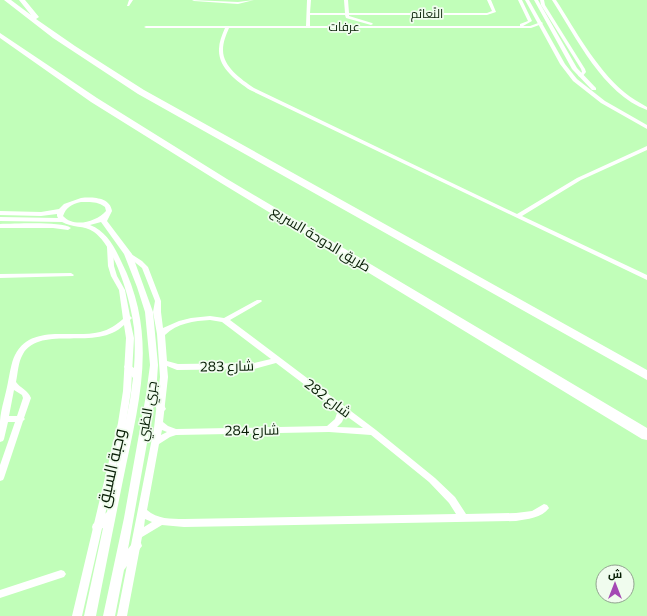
<svg xmlns="http://www.w3.org/2000/svg" width="647" height="616" viewBox="0 0 647 616" font-family="Commissioner,Cairo,sans-serif">
	<rect width="100%" height="100%" fill="#c1feb9"/>
	<g fill="none" stroke-linecap="round" stroke-linejoin="round">
		<!-- minor -->
		<g fill="#fff" fill-rule="evenodd">
			<polygon points="129,0 133,0 129,6 127,6"/>
			<polygon points="192,0 238,2 254,0 238,4 194,1"/>
			<path d="M307,0h4l-1,13h35l-1,-13h4l1,13h138l5,-2 -5,-11h4l5,12 -9,3h-138v1l23,7 1,1 -2,1 -25,-7 -1,-3h-35v11h210v-2l8,-3 -10,-21h4l10,21 -9,5h7l11,-4 2,1 -1,1 -11,4h-302c-3,7 -6,14 -6,22 0,17 18,29 31,38l263,126 60,-36 70,-32v4l-66,30 -59,36 125,59v5l-397,-190c-13,-9 -32,-22 -31,-41 0,-7 3,-14 6,-21h-79l-2,-1 2,-1h160z"/>
			<polygon points="540,0 544,0 545,5 585,69 586,72 582,77 578,76 582,72 581,69 541,5"/>
			<path d="M552,0h4c20,31 39,67 68,92 7,6 15,10 23,15v3c-44,-16 -71,-73 -95,-110z"/>
			<path d="M0,224c15,0 61,-3 71,4l-3,2 -15,-2h-53z"/>
			<path d="M110,245l3,2 1,19 3,10 8,14 5,26 2,2 -2,2 4,18 -3,53 -5,32 -44,193h-10l46,-193 5,-32 3,-53 -2,-13c-27,27 -83,-1 -101,29 -5,8 -5,19 -7,28 4,6 12,8 15,16l-7,20 1,1 -2,2 -19,57 -1,2 -3,1v-16l15,-43h-7l-4,17 -1,2 -3,1c0,-7 0,-14 0,-21 1,-13 6,-27 8,-39 2,-9 3,-19 7,-27 16,-32 57,-16 85,-23 9,-2 16,-7 23,-13l-4,-29 -8,-14 -3,-10 -1,-19zM14,390l8,5 1,3 -6,18h-8z"/>
			<path d="M128,252l14,9 6,6 13,34v11l2,16 16,-7 12,-3 19,-2 14,2 33,-18h4l1,1 -1,1 -31,18 146,110 59,48 20,19 11,17 50,-1 16,-2 12,-7 3,1 2,3c-7,10 -22,11 -33,13l-332,6 -22,-2 -20,12 -15,79h-10l37,-188 6,-51 -3,-43 -4,-22 2,-11 -13,-33 -16,-13 -1,-1 1,-1zM210,320l12,2 49,37 -17,4 -76,1 -11,-3 -2,-26c12,-12 29,-14 45,-15zM276,363l62,47 -3,9 -8,7 -151,3 -8,-3 -5,-4 5,-45 -1,-11 10,4 77,-1zM345,415l18,13 -26,-1 5,-5zM162,430l5,2 -6,3zM329,432l42,3 58,47 20,21 7,11 -272,5c-13,0 -27,0 -37,-9l12,-66 11,-7 6,-2zM145,519l7,3 -8,5z"/>
			<polygon points="71,273 74,275 73,276 0,278 0,274"/>
			<polygon points="61,570 64,571 66,574 64,577 0,598 0,590"/>
		</g>
		<!-- tertiary -->
		<g fill="#fff" fill-rule="evenodd">
			<polygon points="525,0 529,0 565,64 577,79 605,101 647,125 647,129 601,103 573,81 560,64"/>
			<polygon points="534,0 538,0 577,68 596,88 596,90 592,90 572,69"/>
			<path d="M81,198c11,-1 29,-1 31,13l-5,10 25,33 21,58 5,53 -2,29 7,9 3,6 -2,2h-6l-4,-7 -26,145c4,-5 6,-8 13,-6l1,3 -18,24 -9,46h-12l21,-98 22,-123 4,-30 -5,-53 -8,-25 -13,-33 -23,-32 -11,3c16,6 24,21 31,36 38,75 18,141 2,219 -9,45 -18,90 -27,136h-12l19,-88 -6,3 -4,-1 -1,-3 1,-3 14,-12 23,-112 3,-22 -9,-11 1,-2 3,-1 6,4c1,-13 1,-27 0,-40 -3,-26 -18,-80 -40,-96 -10,-7 -22,-4 -32,-10l-62,-1v-4l58,1 -1,-2v-2l-16,2 -41,-1v-4l41,1 18,-3 5,-5zM81,202c9,0 16,-1 24,5l1,4c-10,11 -32,17 -43,5 3,-9 9,-12 18,-14z"/>
		</g>
		<!-- motorway -->
		<g fill="#fff" fill-rule="evenodd">
			<polygon points="4,0 11,0 31,15 19,0 25,0 39,17 36,19 75,46 144,90 647,370 647,380 138,94 53,38"/>
			<polygon points="0,33 97,98 227,179 647,428 647,440 642,439 221,183 91,102 0,38"/>
		</g>
	</g>
	<g text-anchor="middle" stroke-width="3.5" stroke-linejoin="round" paint-order="stroke">
		<!-- far-street labels -->
		<g font-size="12" fill="#071e05" stroke="#f0fcee">
			<text x="427" y="18">النًعائم</text>
			<text x="344" y="31">عرفات</text>
		</g>
		<!-- street labels -->
		<g font-size="14" fill="#071e05" stroke="#f0fcee">
			<text transform="translate(321 239) rotate(31)" y="5">طريق الدوحة السريع</text>
			<text transform="translate(227 366) rotate(-1)" y="5">شارع 283</text>
			<text transform="translate(328 398) rotate(37)" y="5">شارع 282</text>
			<text transform="translate(147 411) rotate(-80)" y="5">جري الظبي</text>
			<text transform="translate(252 430) rotate(-1)" y="5">شارع 284</text>
		</g>
		<!-- near-street labels -->
		<g font-size="17" fill="#071e05" stroke="#f0fcee">
			<text transform="translate(111 468) rotate(-77)" y="6">وجبة السيق</text>
		</g>
	</g>
	<!-- north arrow -->
	<g transform="translate(615 584)"><circle r="19" fill="#f0fcee" stroke="#93a391"/>
	<path d="M0-3L7 15L0 10L-7 15Z" fill="#a449b4"/>
	<text y="-6" font-size="11" font-weight="bold" text-anchor="middle" fill="#071e05">ش</text>
	</g>
</svg>
